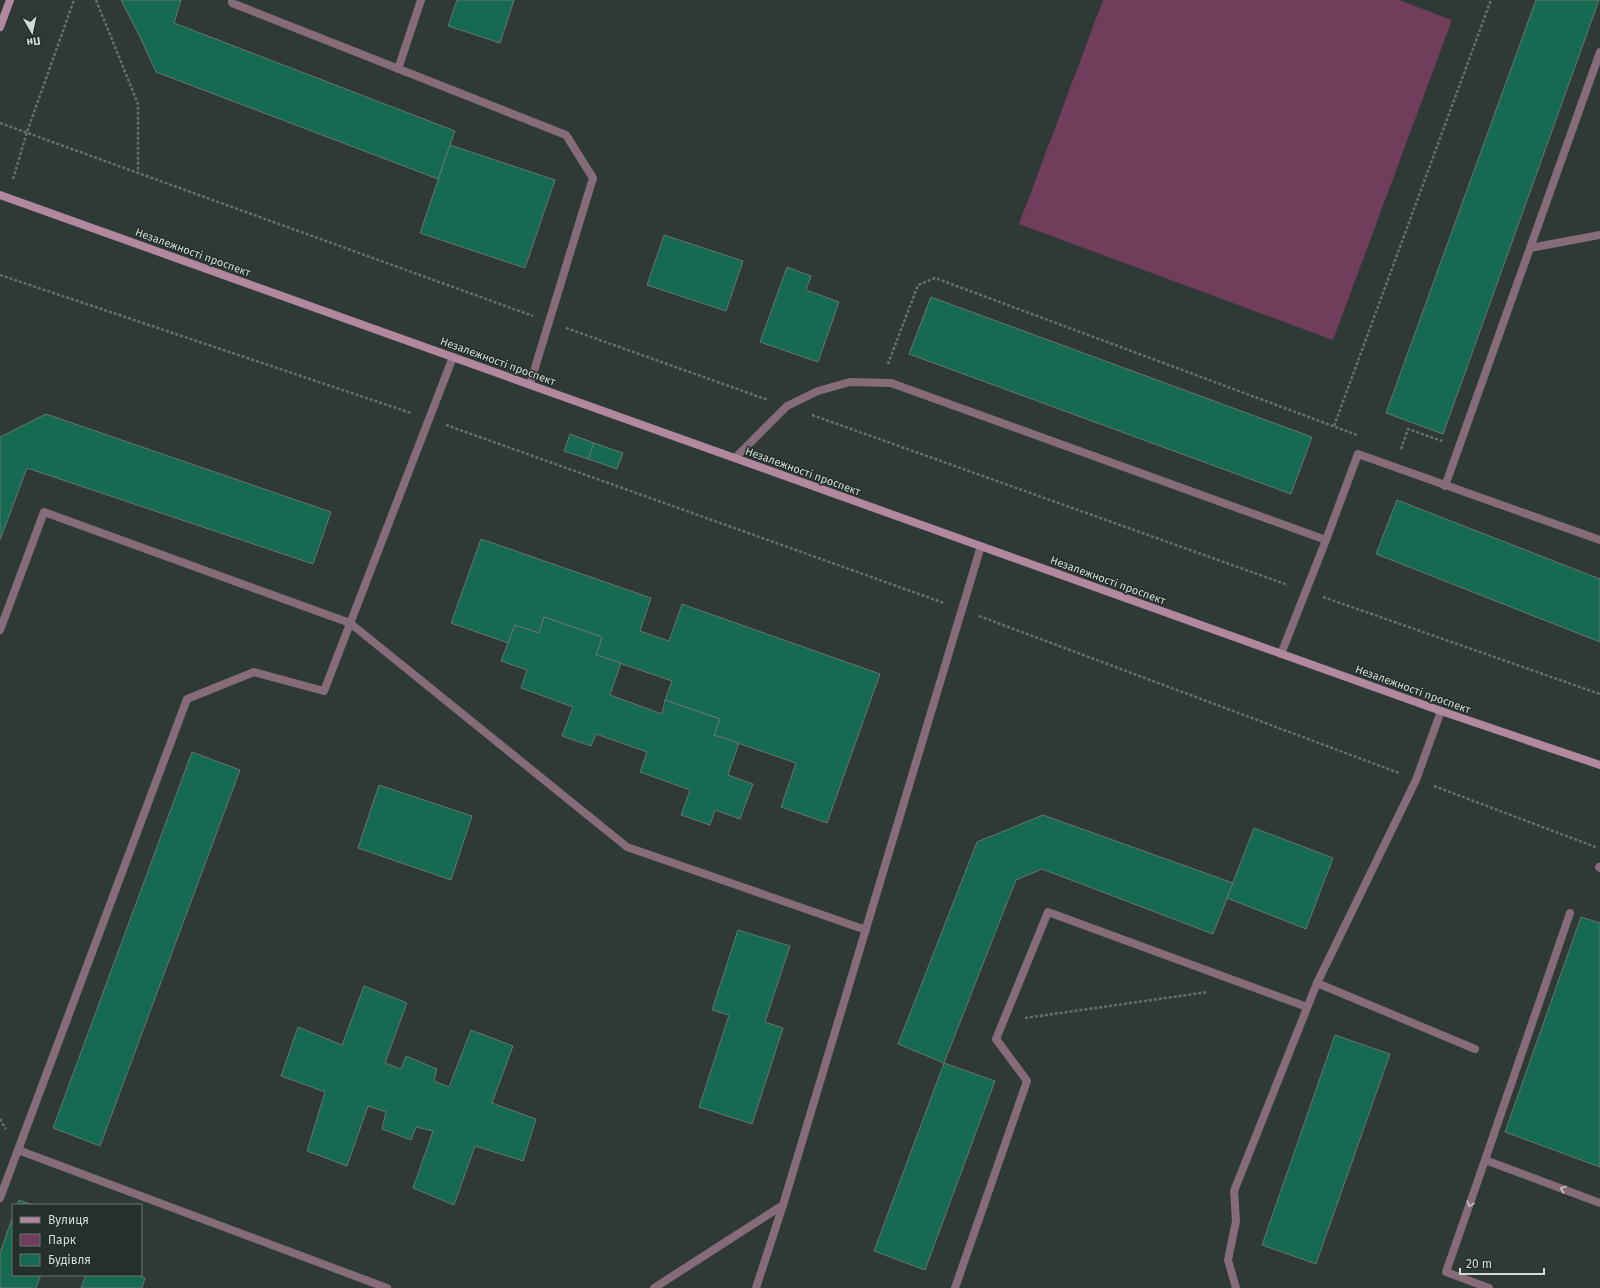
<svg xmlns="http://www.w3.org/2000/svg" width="1600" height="1288" viewBox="0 0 1600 1288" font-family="'Fira Sans',sans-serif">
	<rect width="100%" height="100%" fill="#2f3a36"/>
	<!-- green -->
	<polygon fill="#703d5b" points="1103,0 1399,0 1452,20 1333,340 1019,224"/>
	<!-- building -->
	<g fill="#176a52" stroke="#67746f">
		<polygon points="121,0 181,0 174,23 455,131 438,179 156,72 141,39"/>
		<polygon points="457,0 514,0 500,43 448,26"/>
		<polygon points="1536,0 1599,0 1443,434 1386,413"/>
		<polygon points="450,145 555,180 525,268 420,233"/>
		<polygon points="664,235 743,261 726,311 647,285"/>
		<polygon points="787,267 811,276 806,290 839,302 818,362 760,342"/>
		<polygon points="931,297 1312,437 1291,494 909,354"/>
		<polygon points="46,414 331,512 313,564 27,468 0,540 0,437"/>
		<polygon points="570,434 594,443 588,459 564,451"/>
		<polygon points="594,443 623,453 617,469 588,459"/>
		<polygon points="1397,500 1600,579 1600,642 1376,554"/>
		<polygon points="481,539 651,598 640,631 669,641 682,604 880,674 827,823 781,807 796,763 714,735 720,719 665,700 672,681 596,655 602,637 544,617 539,633 515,625 508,643 451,623"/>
		<polygon points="544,617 602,637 596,655 621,663 610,695 662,714 665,700 720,719 714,735 739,743 728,775 753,784 740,819 715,810 710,825 681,815 690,790 640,772 647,752 596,734 591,746 562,736 573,707 521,688 527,670 501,661 515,625 539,633"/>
		<polygon points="192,752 240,770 100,1146 53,1128"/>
		<polygon points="379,785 472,816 451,880 358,848"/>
		<polygon points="1043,815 1233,883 1213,934 1042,869 1016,880 944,1063 898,1044 977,842"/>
		<polygon points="1254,828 1333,858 1306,929 1227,898"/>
		<polygon points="1581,917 1600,923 1600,1167 1505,1132"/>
		<polygon points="738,930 790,946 765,1022 783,1028 752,1124 699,1107 729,1015 712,1010"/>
		<polygon points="364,986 407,1003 385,1063 401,1069 406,1056 437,1069 434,1081 449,1087 471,1030 513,1046 492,1103 536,1119 523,1161 475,1146 454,1205 413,1188 433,1131 416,1127 411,1140 382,1129 386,1112 368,1106 347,1166 307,1151 325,1092 281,1076 298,1027 342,1045"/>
		<polygon points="1335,1035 1390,1054 1316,1264 1262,1245"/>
		<polygon points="944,1063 995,1081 925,1270 874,1251"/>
		<polygon points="19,1200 33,1205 17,1205"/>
		<polygon points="13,1216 13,1275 41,1275 36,1288 0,1288 0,1253"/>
		<polygon points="86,1275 138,1275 145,1278 142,1288 81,1288"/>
	</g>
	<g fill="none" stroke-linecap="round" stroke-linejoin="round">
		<!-- path -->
		<g stroke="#656f6b" stroke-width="2.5" stroke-dasharray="3 2" stroke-linecap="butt">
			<polyline points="96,0 138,104 138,173"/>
			<polyline points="0,123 533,316"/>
			<polyline points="13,179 27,132 74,0"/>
			<polyline points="0,275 411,413"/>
			<polyline points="566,328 768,400"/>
			<polyline points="888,364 918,285 935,278 1357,435"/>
			<polyline points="812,415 1288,585"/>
			<polyline points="446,425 944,603"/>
			<polyline points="1334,426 1491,0"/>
			<polyline points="1401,449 1408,429 1442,441"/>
			<polyline points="1323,597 1600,694"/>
			<polyline points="979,616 1399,773"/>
			<polyline points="1434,786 1598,848"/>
			<polyline points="1025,1018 1208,992"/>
			<polyline points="0,1119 6,1129"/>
		</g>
		<!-- lane -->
		<g stroke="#866b79" stroke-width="8">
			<polyline points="232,0 232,3 566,135 593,178 530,384"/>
			<polyline points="398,69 421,0"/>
			<polyline points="1530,248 1600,235"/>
			<polyline points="735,458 787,406 818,391 850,382 891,383 1326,540"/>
			<polyline points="1445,486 1600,52"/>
			<polyline points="0,630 44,512 350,623 627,847 866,930"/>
			<polyline points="1281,654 1326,540 1358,454 1600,540"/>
			<polyline points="1599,867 1600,868"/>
			<polyline points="1317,983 1475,1049"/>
			<polyline points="18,1150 387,1288"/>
			<polyline points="1485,1160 1570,913"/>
			<polyline points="0,1198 187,699 254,672 324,691 453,357"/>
			<polyline points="654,1288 783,1205 981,546"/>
			<polyline points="756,1288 783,1205"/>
			<polyline points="955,1288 1027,1081 996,1039 1048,912 1307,1007"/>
			<polyline points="1236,1288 1228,1260 1236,1221 1234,1191 1317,983 1416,780 1441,711"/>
			<polyline points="1489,1288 1446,1272 1485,1160 1600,1203"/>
		</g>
		<!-- secondary -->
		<g stroke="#b1889e" stroke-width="8">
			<polyline points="0,27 10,0"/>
			<polyline points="0,195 1441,711 1600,765"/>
		</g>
	</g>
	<!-- one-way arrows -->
	<defs><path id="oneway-chevron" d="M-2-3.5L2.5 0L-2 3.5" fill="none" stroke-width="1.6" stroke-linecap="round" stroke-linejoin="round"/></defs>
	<g stroke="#c4c4c4">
		<use href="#oneway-chevron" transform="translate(1563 1189) rotate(-160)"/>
		<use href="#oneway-chevron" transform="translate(1470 1204) rotate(109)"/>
	</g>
	<g text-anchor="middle" stroke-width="3" stroke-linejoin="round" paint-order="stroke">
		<!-- street labels -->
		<g font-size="11" fill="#d3dad7" stroke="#25302c">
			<text transform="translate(193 252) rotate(20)" y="4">Незалежності проспект</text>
			<text transform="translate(498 361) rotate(20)" y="4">Незалежності проспект</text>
			<text transform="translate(803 471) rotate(20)" y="4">Незалежності проспект</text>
			<text transform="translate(1108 580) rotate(20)" y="4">Незалежності проспект</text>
			<text transform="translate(1413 689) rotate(20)" y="4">Незалежності проспект</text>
		</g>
	</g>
	<!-- legend -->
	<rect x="12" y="1204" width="130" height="72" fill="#25302c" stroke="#6b7470"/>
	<rect x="20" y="1217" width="20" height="6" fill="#b1889e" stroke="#6b7470"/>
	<text x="48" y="1224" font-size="12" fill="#d3dad7">Вулиця</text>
	<rect x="20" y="1234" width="20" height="12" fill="#703d5b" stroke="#6b7470"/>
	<text x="48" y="1244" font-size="12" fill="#d3dad7">Парк</text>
	<rect x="20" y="1254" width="20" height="12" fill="#176a52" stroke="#6b7470"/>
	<text x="48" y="1264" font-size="12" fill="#d3dad7">Будівля</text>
	<!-- north arrow -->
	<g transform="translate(32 32) rotate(171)" stroke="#25302c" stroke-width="3" paint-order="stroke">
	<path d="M0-3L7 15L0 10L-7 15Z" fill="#d3dad7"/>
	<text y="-6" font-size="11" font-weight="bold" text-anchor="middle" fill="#d3dad7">Пн</text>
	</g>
	<!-- scale -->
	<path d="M1460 1268v6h84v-6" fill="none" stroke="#d3dad7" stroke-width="2"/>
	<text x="1466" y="1268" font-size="12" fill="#d3dad7" stroke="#25302c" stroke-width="3" paint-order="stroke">20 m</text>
</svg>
